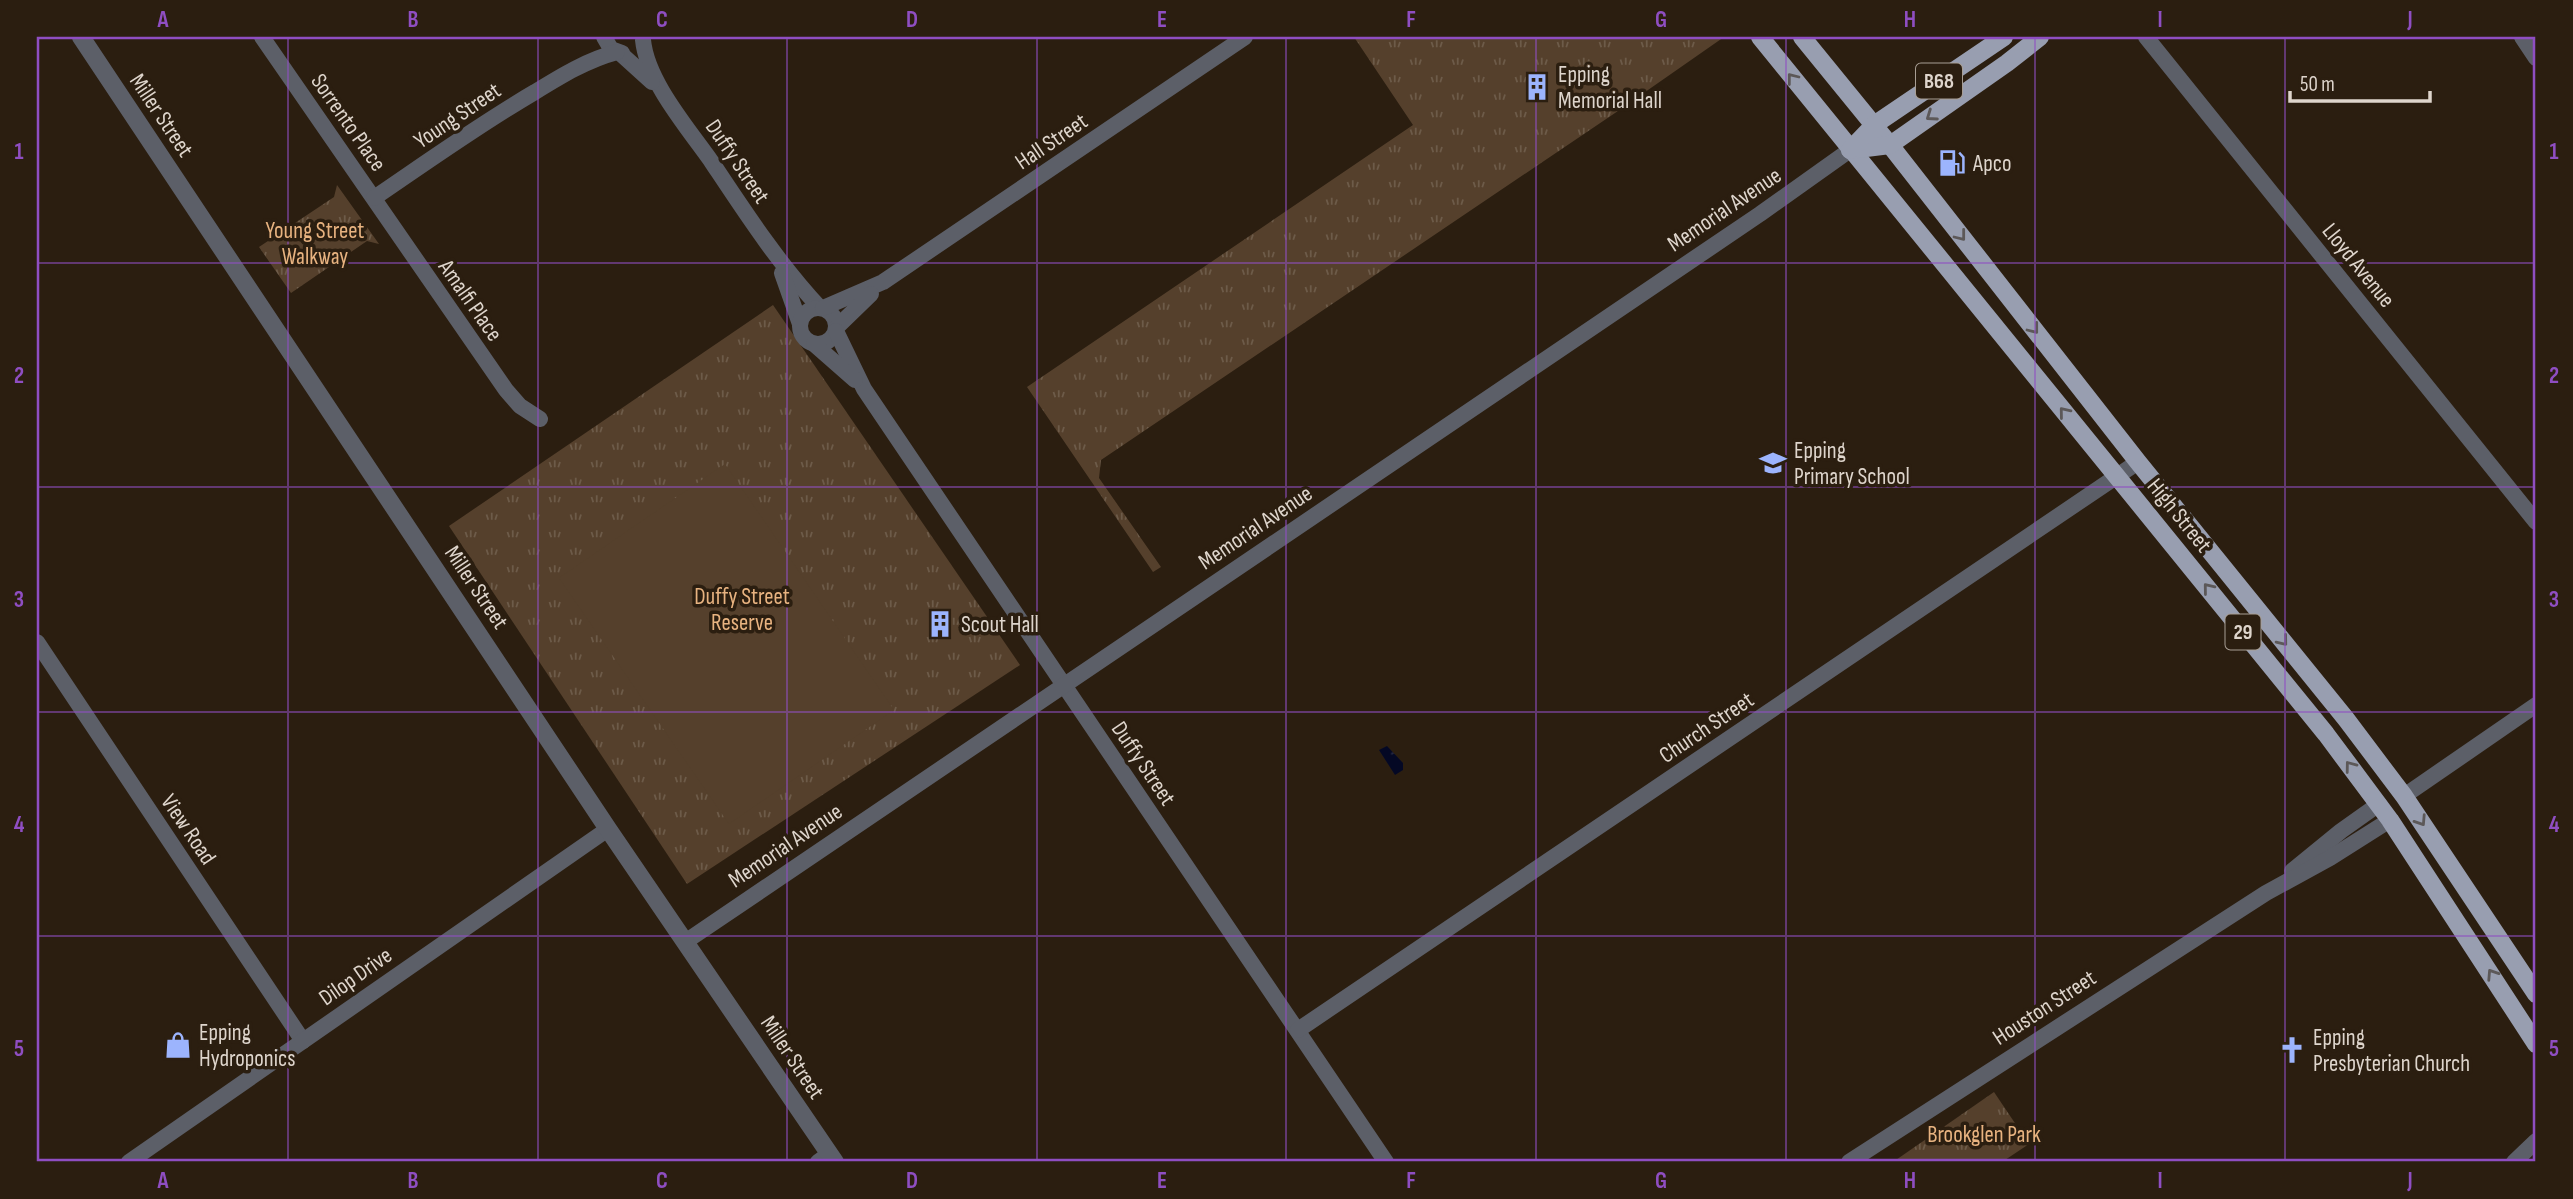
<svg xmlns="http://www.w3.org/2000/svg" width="2573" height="1199" viewBox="0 0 2573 1199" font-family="'Sofia Sans Condensed',sans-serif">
	<defs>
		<pattern id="grass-tufts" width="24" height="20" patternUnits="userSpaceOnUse" patternTransform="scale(1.75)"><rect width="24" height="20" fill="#55402c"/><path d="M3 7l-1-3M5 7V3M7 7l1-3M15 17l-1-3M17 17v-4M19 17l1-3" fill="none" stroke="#6d5b49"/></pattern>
		<pattern id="water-ripples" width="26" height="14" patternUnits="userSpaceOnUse" patternTransform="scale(1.75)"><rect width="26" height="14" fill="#040824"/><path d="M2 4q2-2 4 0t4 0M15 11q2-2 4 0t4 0" fill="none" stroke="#282b43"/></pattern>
	</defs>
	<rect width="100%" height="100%" fill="#2b1e10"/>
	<!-- grass -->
	<g fill="url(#grass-tufts)">
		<polygon points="1354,37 1724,37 1615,113 1101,460 1099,478 1161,567 1153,572 1027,387 1413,125"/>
		<polygon points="337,185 379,244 367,241 291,293 259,247 334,197"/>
		<polygon points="773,305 1020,665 687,884 449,526"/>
		<polygon points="1994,1092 2029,1144 2002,1162 1893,1162"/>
	</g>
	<!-- garden -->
	<polygon fill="#55402c" points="725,464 894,710 729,824 559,578"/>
	<!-- water -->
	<polygon fill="url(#water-ripples)" points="1387,746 1403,763 1403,770 1395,775 1379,750"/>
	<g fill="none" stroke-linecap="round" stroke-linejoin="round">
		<!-- minor -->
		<g stroke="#5c5f68" stroke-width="16">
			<polyline points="262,37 506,390 520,406 540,419"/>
			<polyline points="604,37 611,49 622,53"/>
			<polyline points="2146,37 2536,522"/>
			<polyline points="2522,37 2536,58"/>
			<path d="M643,40c4,41 44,87 68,121 34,51 67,102 109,147"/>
			<polyline points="620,53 652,82"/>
			<path d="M374,198c53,-36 106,-74 161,-106 26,-16 52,-32 82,-40"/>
			<polyline points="782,273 800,324"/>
			<circle cx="818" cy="326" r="18"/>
			<polyline points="823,308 883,282 1245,37"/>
			<polyline points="837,327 871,294"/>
			<polyline points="836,331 864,389 1386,1162"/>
			<polyline points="814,344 855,380"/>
			<polyline points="37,642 303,1041"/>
			<polyline points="2404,796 2536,705"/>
			<polyline points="2292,871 2341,831 2379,804"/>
			<polyline points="685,942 1760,214 1850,150"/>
			<polyline points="1298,1030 2138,462"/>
			<polyline points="129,1162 608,829"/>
			<polyline points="818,1162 829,1154"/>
			<polyline points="1849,1162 2266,893 2330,858 2390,820"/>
			<polyline points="2514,1162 2536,1141"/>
		</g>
		<!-- tertiary -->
		<polyline stroke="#5c5f68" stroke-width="18" points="81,37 608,829 835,1162"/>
		<!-- primary -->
		<g stroke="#989eb0" stroke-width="18">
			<polyline points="1760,37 2326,734 2390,820 2536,1044"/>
			<polyline points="1802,37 1890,145 2138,462 2346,719 2404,796 2536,994"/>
			<polyline points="1850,150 1890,145 2007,63 2040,37"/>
			<polyline points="1850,150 1874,125 2004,37"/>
		</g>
	</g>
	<!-- one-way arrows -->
	<defs><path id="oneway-chevron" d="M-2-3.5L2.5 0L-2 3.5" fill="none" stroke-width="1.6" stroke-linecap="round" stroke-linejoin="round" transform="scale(1.75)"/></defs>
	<g stroke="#5c5858">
		<use href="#oneway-chevron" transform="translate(1792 78) rotate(-128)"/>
		<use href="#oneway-chevron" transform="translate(1931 116) rotate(145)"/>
		<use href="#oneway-chevron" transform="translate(1961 236) rotate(52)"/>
		<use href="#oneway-chevron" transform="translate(2034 329) rotate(52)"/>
		<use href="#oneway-chevron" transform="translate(2064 412) rotate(-129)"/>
		<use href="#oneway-chevron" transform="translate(2208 588) rotate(-129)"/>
		<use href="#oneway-chevron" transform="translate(2283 641) rotate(51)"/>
		<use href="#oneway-chevron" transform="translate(2350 766) rotate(-127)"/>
		<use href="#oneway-chevron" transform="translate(2421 821) rotate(57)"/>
		<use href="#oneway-chevron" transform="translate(2492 974) rotate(-123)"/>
	</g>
	<!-- grid -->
	<path fill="none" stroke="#8f4ec2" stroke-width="2" stroke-opacity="0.55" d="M288,37v1125M538,37v1125M787,37v1125M1037,37v1125M1286,37v1125M1536,37v1125M1786,37v1125M2035,37v1125M2285,37v1125M37,263h2499M37,487h2499M37,712h2499M37,936h2499"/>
	<!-- icons -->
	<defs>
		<symbol id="building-bare" viewBox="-9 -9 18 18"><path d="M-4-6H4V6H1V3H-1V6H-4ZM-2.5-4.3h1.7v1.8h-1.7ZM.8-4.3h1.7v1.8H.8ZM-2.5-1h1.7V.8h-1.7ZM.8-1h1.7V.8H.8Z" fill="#9cb4fd" stroke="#2b1e10" stroke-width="2.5" paint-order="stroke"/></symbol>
		<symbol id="fuel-bare" viewBox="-9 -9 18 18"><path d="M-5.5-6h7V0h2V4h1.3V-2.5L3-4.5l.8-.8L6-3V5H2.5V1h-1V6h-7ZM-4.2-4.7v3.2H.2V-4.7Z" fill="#9cb4fd" stroke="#2b1e10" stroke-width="2.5" paint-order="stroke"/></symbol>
		<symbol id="school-bare" viewBox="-9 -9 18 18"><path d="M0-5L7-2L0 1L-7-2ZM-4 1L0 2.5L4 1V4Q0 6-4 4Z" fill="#9cb4fd" stroke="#2b1e10" stroke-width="2.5" paint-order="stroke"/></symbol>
		<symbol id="shop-bare" viewBox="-9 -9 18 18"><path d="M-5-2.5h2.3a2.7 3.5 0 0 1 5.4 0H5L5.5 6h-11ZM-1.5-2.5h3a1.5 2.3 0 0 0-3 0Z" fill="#9cb4fd" stroke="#2b1e10" stroke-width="2.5" paint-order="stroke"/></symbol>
		<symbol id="church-bare" viewBox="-9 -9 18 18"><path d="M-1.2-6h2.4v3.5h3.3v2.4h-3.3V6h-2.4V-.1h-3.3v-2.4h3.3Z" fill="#9cb4fd" stroke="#2b1e10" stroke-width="2.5" paint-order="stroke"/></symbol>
	</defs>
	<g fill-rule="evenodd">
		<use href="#building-bare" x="1518" y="68" width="38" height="38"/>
		<use href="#fuel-bare" x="1933" y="144" width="38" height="38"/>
		<use href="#school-bare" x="1754" y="444" width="38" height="38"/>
		<use href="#building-bare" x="921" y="605" width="38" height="38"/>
		<use href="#shop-bare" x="159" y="1026" width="38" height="38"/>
		<use href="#church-bare" x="2273" y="1031" width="38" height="38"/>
	</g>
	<g text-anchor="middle" stroke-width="7" stroke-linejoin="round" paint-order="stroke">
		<!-- shield labels -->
		<g fill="#2b1e10" stroke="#a89e94" stroke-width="2">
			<rect x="1916" y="63.5" width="46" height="35" rx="5"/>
			<rect x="2225.5" y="614.5" width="35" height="35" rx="5"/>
		</g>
		<g font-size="21" font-weight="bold" fill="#ded5cc">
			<text x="1939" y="88">B68</text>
			<text x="2243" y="639">29</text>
		</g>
		<!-- poi labels -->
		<g font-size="23" fill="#ded5cc" stroke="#2b1e10" text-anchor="start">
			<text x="1558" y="82">Epping<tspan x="1558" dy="26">Memorial Hall</tspan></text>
			<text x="1973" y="171">Apco</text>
			<text x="1794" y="458">Epping<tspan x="1794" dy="26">Primary School</tspan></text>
			<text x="961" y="632">Scout Hall</text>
			<text x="199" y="1040">Epping<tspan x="199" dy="26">Hydroponics</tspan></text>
			<text x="2313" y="1045">Epping<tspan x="2313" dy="26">Presbyterian Church</tspan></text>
		</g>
		<!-- street labels -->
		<g font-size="23" fill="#ded5cc" stroke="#2b1e10">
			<text transform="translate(162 115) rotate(56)" y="8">Miller Street</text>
			<text transform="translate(457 115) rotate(-34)" y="8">Young Street</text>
			<text transform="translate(349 122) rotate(55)" y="8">Sorrento Place</text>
			<text transform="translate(1051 141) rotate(-34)" y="8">Hall Street</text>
			<text transform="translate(738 161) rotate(56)" y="8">Duffy Street</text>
			<text transform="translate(1724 209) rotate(-34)" y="8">Memorial Avenue</text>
			<text transform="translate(2359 265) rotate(51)" y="8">Lloyd Avenue</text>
			<text transform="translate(471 300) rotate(55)" y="8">Amalfi Place</text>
			<text transform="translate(2180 515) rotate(51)" y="8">High Street</text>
			<text transform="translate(1255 527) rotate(-34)" y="8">Memorial Avenue</text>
			<text transform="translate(477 587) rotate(56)" y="8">Miller Street</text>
			<text transform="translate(1706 727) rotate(-34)" y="8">Church Street</text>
			<text transform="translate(1144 763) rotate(56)" y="8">Duffy Street</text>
			<text transform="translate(189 829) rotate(56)" y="8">View Road</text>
			<text transform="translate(785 845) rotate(-34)" y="8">Memorial Avenue</text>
			<text transform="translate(355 976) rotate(-35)" y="8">Dilop Drive</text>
			<text transform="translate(2044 1007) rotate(-33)" y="8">Houston Street</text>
			<text transform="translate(793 1057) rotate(56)" y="8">Miller Street</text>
		</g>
		<!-- park labels -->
		<g font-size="23" fill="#e8b380" stroke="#2b1e10">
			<text x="315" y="238">Young Street<tspan x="315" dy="26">Walkway</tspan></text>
			<text x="742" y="604">Duffy Street<tspan x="742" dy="26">Reserve</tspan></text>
			<text x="1984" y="1142">Brookglen Park</text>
		</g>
	</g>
	<!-- border -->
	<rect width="2573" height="1199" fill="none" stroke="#2b1e10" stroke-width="77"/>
	<!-- scale -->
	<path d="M2290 91v10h140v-10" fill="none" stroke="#ded5cc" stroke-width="3.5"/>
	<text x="2300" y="91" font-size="21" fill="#ded5cc" stroke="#2b1e10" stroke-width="5" paint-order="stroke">50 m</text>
	<rect x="38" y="38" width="2496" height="1122" fill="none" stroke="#8f4ec2" stroke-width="2.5"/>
	<g font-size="23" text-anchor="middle" font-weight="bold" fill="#8f4ec2">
		<text x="163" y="27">A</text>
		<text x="413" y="27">B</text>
		<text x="662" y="27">C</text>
		<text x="912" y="27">D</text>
		<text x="1162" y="27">E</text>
		<text x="1411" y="27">F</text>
		<text x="1661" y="27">G</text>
		<text x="1910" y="27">H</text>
		<text x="2160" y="27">I</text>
		<text x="2410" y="27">J</text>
		<text x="19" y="159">1</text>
		<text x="2554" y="159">1</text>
		<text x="19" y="383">2</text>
		<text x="2554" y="383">2</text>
		<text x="19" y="607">3</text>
		<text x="2554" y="607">3</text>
		<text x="19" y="832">4</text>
		<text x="2554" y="832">4</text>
		<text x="19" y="1056">5</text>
		<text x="2554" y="1056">5</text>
		<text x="163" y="1188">A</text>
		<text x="413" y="1188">B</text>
		<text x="662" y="1188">C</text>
		<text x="912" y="1188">D</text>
		<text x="1162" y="1188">E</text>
		<text x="1411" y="1188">F</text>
		<text x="1661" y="1188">G</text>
		<text x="1910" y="1188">H</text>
		<text x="2160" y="1188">I</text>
		<text x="2410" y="1188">J</text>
	</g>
</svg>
